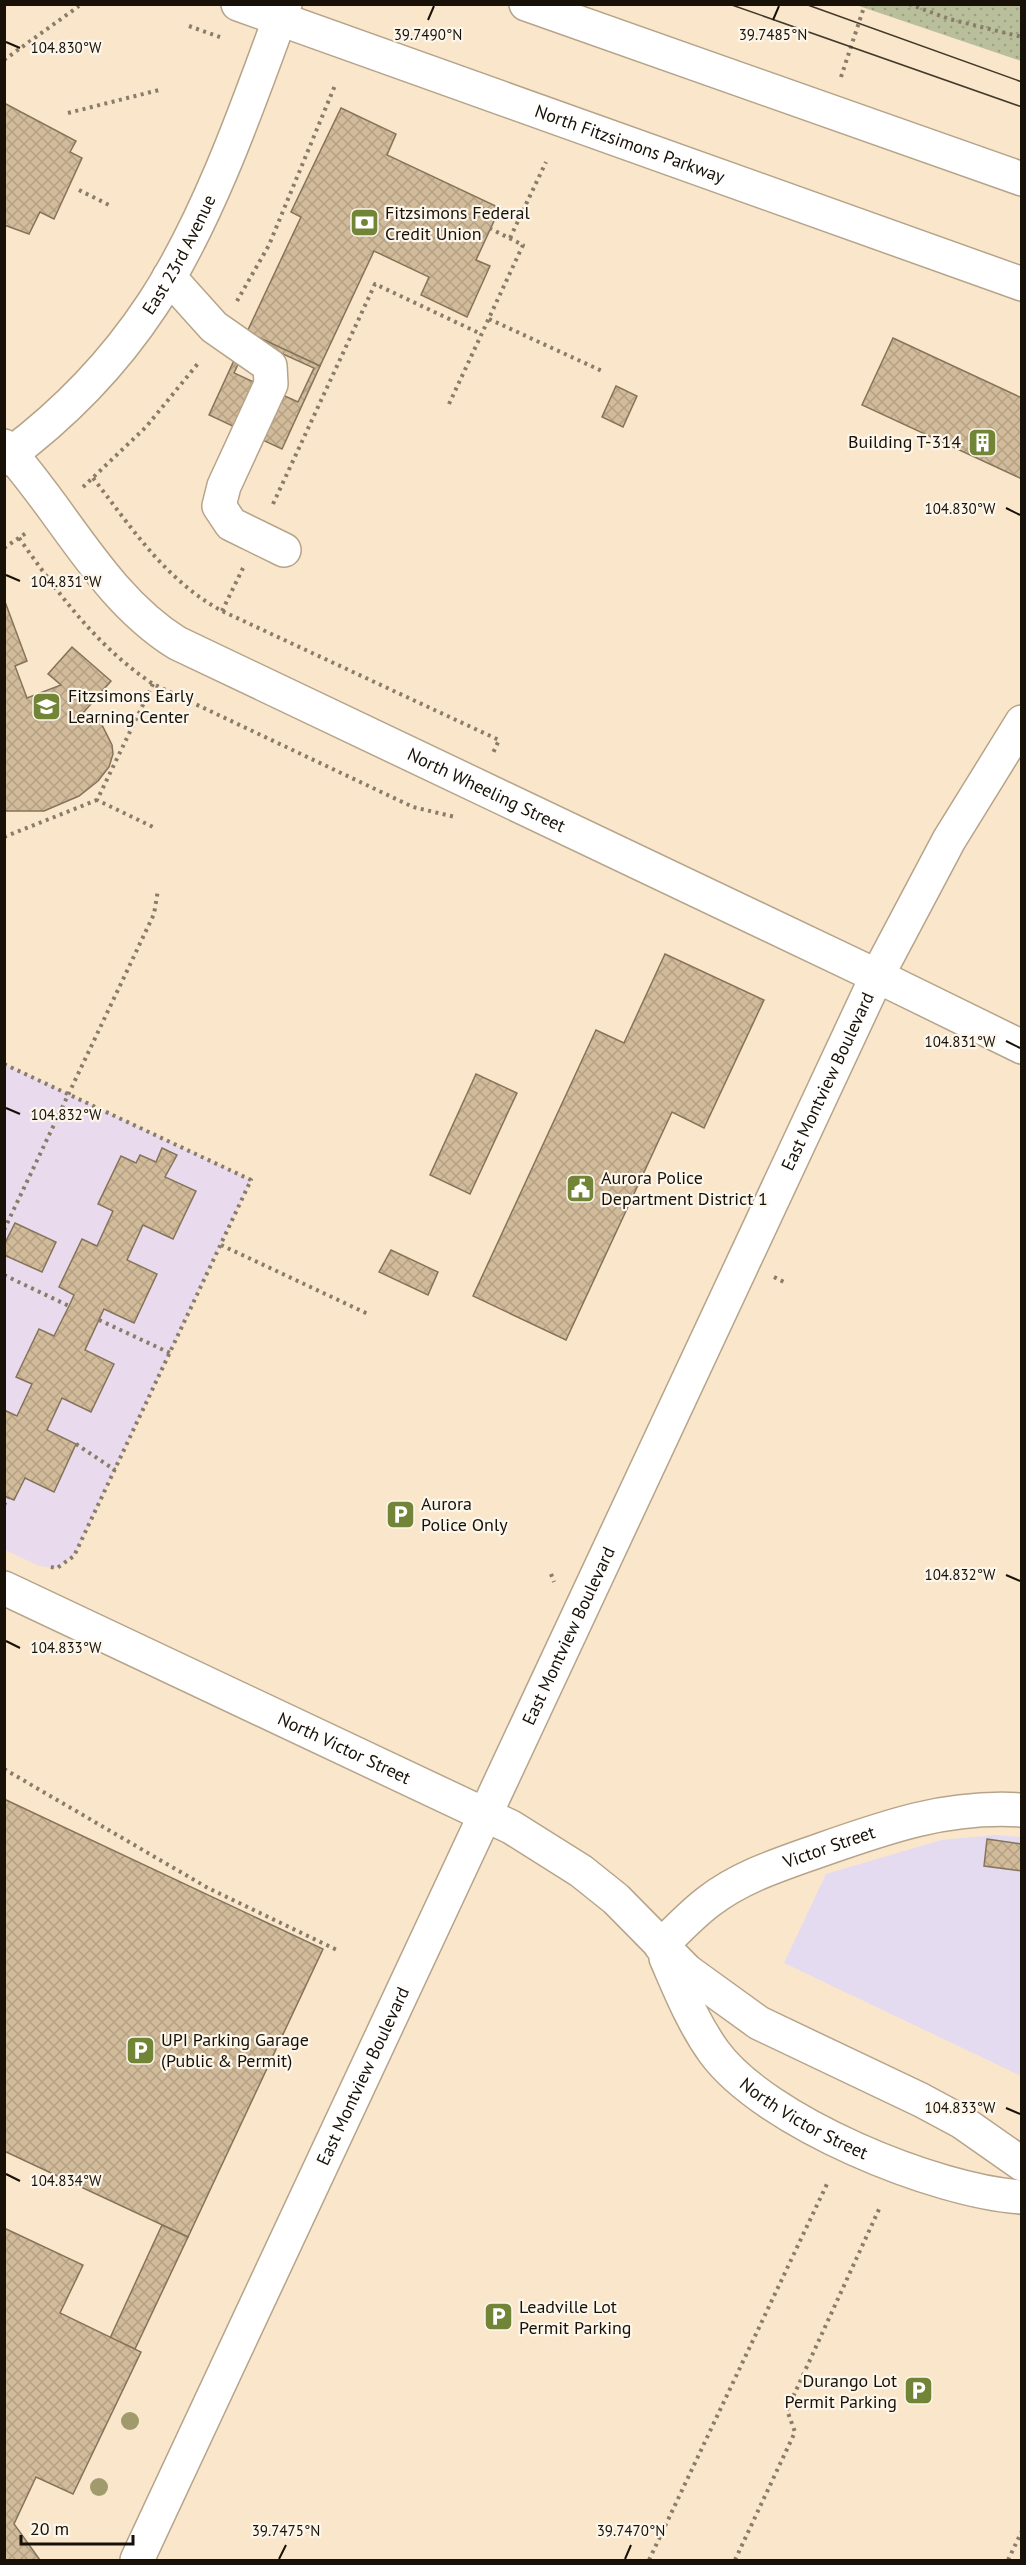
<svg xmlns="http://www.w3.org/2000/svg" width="1026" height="2565" viewBox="0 0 1026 2565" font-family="'PT Sans',sans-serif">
	<defs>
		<pattern id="grass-dots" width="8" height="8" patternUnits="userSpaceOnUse" patternTransform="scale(1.5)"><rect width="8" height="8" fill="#b9be9b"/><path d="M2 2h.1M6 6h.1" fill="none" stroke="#9ea284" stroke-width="1.8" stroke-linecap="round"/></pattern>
		<pattern id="building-cross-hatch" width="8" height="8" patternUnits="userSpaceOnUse" patternTransform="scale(1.5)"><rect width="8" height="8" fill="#d2bb9a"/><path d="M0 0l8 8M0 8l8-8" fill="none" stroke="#b4a083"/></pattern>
	</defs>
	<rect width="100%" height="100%" fill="#fae7cb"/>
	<!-- commercial -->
	<polygon fill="#e9daed" points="5,1064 251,1180 74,1556 57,1568 39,1566 5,1550"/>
	<!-- industrial -->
	<polygon fill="#e4dbf0" points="995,1835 1021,1837 1021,2076 784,1963 826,1874 941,1840"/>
	<!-- grass -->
	<polygon fill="url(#grass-dots)" points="856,5 1021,5 1021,61"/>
	<!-- building -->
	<g fill="url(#building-cross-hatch)" stroke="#85745b" stroke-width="1.5" fill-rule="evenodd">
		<polygon points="4,103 76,141 70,152 82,158 54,219 40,212 29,234 4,225"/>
		<polygon points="341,108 396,134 387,155 500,208 476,260 490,266 467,317 421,295 429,277 374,251 320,366 247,332 301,217 291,212"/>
		<path d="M247,332l73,34 -38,83 -73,-34zM250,339l64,29 -16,34 -64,-29z"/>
		<polygon points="893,338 1022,398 1022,479 862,405"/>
		<polygon points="616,386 637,396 623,427 602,417"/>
		<polygon points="4,599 27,661 15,666 27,698 61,685 48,674 72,647 111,681 83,713 87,724 99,719 112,745 113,754 109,767 98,781 79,796 44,811 4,811"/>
		<polygon points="665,954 764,1000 704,1128 672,1112 566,1340 473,1296 596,1030 624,1043"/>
		<polygon points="476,1074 517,1093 470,1194 430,1175"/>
		<polygon points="162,1148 177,1155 165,1177 196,1191 173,1239 143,1225 127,1260 157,1274 134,1323 104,1309 85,1350 114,1364 91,1412 62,1398 47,1430 76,1444 54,1492 25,1478 14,1500 4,1496 4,1410 17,1416 32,1384 16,1377 39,1329 54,1336 69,1306 74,1295 59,1287 82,1239 97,1246 113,1211 98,1204 121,1156 136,1163 140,1155 156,1162"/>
		<polygon points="15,1223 56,1242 42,1272 4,1255 4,1245"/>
		<polygon points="391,1250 438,1272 428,1295 379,1272"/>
		<polygon points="4,1799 323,1949 188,2237 4,2151"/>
		<polygon points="987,1839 1022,1844 1022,1871 984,1866"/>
		<polygon points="162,2225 188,2237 135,2349 110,2338"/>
		<polygon points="4,2228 83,2265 60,2313 141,2352 73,2494 36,2477 14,2524 40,2560 4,2560"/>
	</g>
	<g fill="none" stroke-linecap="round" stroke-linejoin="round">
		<defs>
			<g id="minor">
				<polyline points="169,277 214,327 270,366 271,384 224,486 219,506 231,524 284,550"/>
				<path id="s1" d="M4,446c59,64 98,150 173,197l700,333 145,71"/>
				<path id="s2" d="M4,459c57,-42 109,-95 148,-154 56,-84 98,-205 133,-301"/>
				<path id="s3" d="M4,1588l507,239 70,44 35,28 71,72 72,52 162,77 41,22 60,42"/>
				<path id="s4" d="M661,1946c15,-15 30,-31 47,-44 31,-24 67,-36 104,-49 71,-25 133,-48 210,-43"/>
				<path id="s5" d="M666,1958c14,32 27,65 48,94 51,70 222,140 308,145"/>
				<path id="s6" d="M137,2560l740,-1584 72,-136 73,-118"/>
			</g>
			<g id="major">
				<path id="s7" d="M238,4l784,280"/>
				<polyline points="526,4 1022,179"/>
			</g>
		</defs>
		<!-- minor casing -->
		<use href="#minor" stroke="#b6a48a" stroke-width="36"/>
		<!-- major casing -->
		<use href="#major" stroke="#b6a48a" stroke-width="36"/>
		<!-- path -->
		<g stroke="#897c69" stroke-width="4" stroke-dasharray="3 4.5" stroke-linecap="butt">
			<polyline points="909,4 949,19 1022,37"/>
			<polyline points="189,26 220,37"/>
			<polyline points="4,60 79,6"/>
			<polyline points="841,77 865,4"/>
			<polyline points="68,113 159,90"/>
			<polyline points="79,190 111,206"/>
			<polyline points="510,238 546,162"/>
			<polyline points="237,301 269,245 336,83"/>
			<polyline points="489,319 602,371"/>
			<polyline points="449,404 523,245 491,229"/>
			<path d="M93,478c39,50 72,102 129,133l277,129 -6,13"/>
			<polyline points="83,487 146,427 200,361"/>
			<polyline points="273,504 375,284 481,334"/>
			<path d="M19,538c39,55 77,108 134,146l260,123 42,10"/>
			<polyline points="4,548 26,533"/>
			<polyline points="222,611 243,568"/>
			<polyline points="153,684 97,800 153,827"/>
			<polyline points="4,837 97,800"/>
			<polyline points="4,1064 251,1180 74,1556 57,1568 50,1567"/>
			<polyline points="4,1230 154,914 158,890"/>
			<polyline points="221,1245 368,1314"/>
			<polyline points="4,1275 69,1306"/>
			<polyline points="774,1277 784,1282"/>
			<polyline points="99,1320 170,1353"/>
			<polyline points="76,1444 115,1470"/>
			<polyline points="4,1505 8,1497"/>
			<polyline points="551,1574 554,1582"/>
			<polyline points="4,1769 208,1888 339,1951"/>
			<polyline points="649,2560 827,2184"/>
			<polyline points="735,2560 795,2432 787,2410 880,2207"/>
			<polyline points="1008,2560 1022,2531"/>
		</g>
		<!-- minor -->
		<use href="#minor" stroke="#fff" stroke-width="33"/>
		<!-- major -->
		<use href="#major" stroke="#fff" stroke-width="33"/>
		<!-- tram -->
		<g stroke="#41392b" stroke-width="1.5">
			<polyline points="729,4 1022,107"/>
			<polyline points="805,4 1022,82"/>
		</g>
	</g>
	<!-- trees -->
	<g fill="#a09a6d">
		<circle cx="130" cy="2421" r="9"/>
		<circle cx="99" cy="2487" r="9"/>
	</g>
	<!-- ticks -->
	<path fill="none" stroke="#171107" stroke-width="2" d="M428,20l6,-14M773,20l6,-14M6,42l14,6M1006,508l14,7M6,575l14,6M1006,1041l14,7M6,1108l14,6M1006,1575l14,6M6,1641l14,7M1006,2108l14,6M6,2174l14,7M279,2559l7,-14M625,2559l6,-14"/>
	<!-- icons -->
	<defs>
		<symbol id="bank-square" viewBox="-11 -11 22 22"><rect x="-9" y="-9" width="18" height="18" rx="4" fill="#728536" stroke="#fdf6eb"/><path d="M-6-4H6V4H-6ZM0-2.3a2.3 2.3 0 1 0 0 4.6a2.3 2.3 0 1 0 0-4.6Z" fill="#fff"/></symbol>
		<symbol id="building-square" viewBox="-11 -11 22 22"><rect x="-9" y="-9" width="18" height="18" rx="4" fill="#728536" stroke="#fdf6eb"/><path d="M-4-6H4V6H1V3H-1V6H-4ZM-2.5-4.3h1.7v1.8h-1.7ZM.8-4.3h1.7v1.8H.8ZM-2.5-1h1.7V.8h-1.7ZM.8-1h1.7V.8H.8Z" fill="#fff"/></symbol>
		<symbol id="school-square" viewBox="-11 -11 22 22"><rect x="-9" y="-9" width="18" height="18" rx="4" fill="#728536" stroke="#fdf6eb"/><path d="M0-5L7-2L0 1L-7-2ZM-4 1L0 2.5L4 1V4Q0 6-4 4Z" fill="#fff"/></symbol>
		<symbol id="civic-square" viewBox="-11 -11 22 22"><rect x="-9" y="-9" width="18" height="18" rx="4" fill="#728536" stroke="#fdf6eb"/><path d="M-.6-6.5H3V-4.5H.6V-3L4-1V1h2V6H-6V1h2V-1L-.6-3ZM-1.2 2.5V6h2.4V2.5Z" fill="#fff"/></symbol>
		<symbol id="parking-square" viewBox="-11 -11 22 22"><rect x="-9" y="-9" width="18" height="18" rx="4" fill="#728536" stroke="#fdf6eb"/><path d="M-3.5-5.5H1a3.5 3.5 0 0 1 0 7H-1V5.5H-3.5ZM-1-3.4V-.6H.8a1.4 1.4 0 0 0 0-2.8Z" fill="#fff"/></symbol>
	</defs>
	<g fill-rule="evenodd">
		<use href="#bank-square" x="348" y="206" width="33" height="33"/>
		<use href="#building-square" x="966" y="426" width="33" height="33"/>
		<use href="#school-square" x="30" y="690" width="33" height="33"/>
		<use href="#civic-square" x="564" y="1172" width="33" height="33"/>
		<use href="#parking-square" x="384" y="1498" width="33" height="33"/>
		<use href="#parking-square" x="124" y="2034" width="33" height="33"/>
		<use href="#parking-square" x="482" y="2300" width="33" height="33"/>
		<use href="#parking-square" x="902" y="2374" width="33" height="33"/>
	</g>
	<g text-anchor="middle" stroke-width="4.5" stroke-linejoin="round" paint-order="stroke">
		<!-- street labels -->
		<g font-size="18" fill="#171107" stroke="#fdf6eb">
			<text dy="6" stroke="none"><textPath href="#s7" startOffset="416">North Fitzsimons Parkway</textPath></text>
			<text dy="6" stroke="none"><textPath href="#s2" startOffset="272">East 23rd Avenue</textPath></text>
			<text dy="6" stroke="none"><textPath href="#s1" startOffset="606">North Wheeling Street</textPath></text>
			<text dy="6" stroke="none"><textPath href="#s6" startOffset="1632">East Montview Boulevard</textPath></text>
			<text dy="6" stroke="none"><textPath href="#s6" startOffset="1020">East Montview Boulevard</textPath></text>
			<text dy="6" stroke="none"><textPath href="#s3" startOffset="376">North Victor Street</textPath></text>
			<text dy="6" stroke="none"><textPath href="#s4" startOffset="198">Victor Street</textPath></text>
			<text dy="6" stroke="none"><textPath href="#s6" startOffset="534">East Montview Boulevard</textPath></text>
			<text dy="6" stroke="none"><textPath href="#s5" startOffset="219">North Victor Street</textPath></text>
		</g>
		<!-- poi labels -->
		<g font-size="18" fill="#171107" stroke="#fdf6eb" text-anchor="start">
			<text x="385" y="219">Fitzsimons Federal<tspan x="385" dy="21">Credit Union</tspan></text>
			<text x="961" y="448" text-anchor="end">Building T-314</text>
			<text x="68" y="702">Fitzsimons Early<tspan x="68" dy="21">Learning Center</tspan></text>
			<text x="601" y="1184">Aurora Police<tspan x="601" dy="21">Department District 1</tspan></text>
			<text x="421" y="1510">Aurora<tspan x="421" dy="21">Police Only</tspan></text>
			<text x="161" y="2046">UPI Parking Garage<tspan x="161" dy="21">(Public &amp; Permit)</tspan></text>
			<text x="519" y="2313">Leadville Lot<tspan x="519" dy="21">Permit Parking</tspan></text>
			<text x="897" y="2387" text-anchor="end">Durango Lot<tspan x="897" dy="21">Permit Parking</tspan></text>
		</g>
	</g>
	<g font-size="15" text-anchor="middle" fill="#171107" stroke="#fdf6eb" stroke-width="4.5" stroke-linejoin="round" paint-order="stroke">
		<text x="428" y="40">39.7490°N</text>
		<text x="773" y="40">39.7485°N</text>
		<text x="66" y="53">104.830°W</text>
		<text x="960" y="514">104.830°W</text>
		<text x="66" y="587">104.831°W</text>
		<text x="960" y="1047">104.831°W</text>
		<text x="66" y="1120">104.832°W</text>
		<text x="960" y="1580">104.832°W</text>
		<text x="66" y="1653">104.833°W</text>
		<text x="960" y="2113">104.833°W</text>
		<text x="66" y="2186">104.834°W</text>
		<text x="286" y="2536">39.7475°N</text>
		<text x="631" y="2536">39.7470°N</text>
	</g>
	<!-- border -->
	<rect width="1026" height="2565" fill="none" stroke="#171107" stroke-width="12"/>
	<!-- scale -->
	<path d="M21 2535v9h112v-9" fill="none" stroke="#171107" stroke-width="3"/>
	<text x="30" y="2535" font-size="18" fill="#171107" stroke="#fdf6eb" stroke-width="4.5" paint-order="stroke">20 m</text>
</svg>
